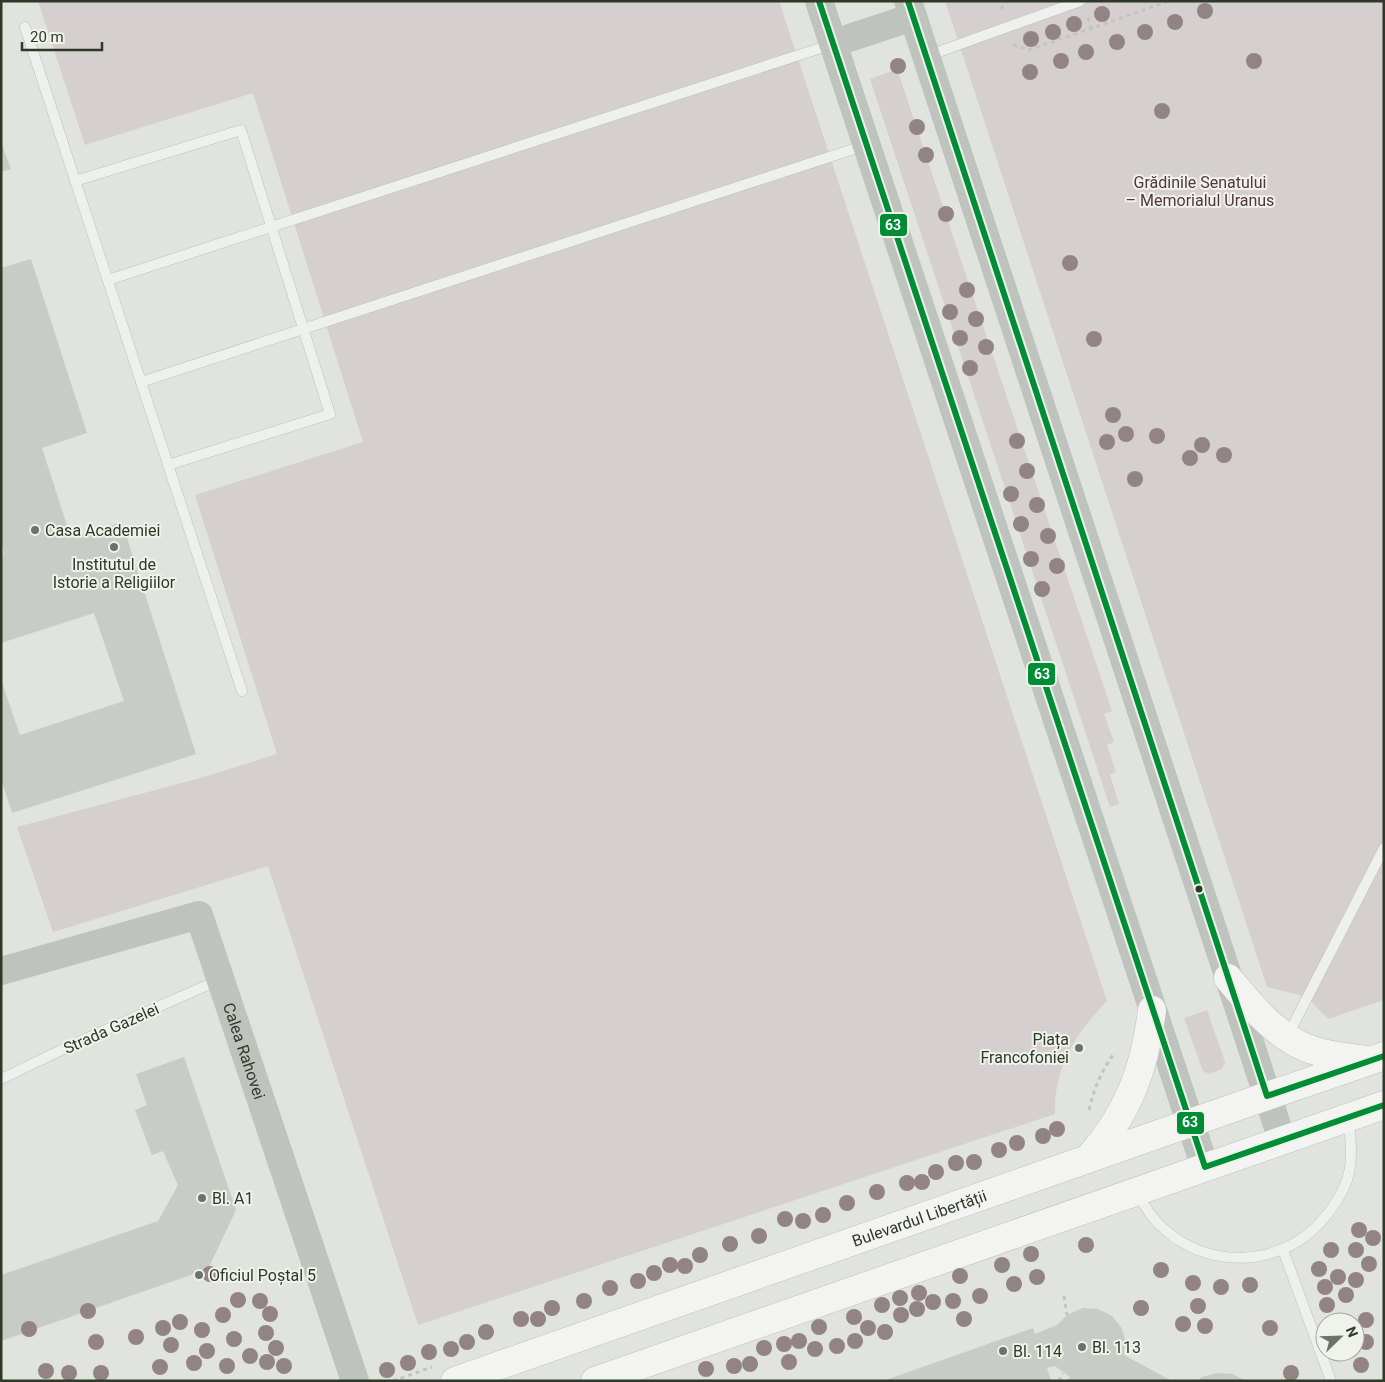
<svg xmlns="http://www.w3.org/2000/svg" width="1385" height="1382" viewBox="0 0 1385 1382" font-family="Roboto,sans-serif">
	<rect width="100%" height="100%" fill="#e0e3de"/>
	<!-- green -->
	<g fill="#d6cfcf">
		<path d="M38,1h741l328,1000c-32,33 -53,66 -52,113l-637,211 -150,-459 -215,66 -36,-105 187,-50 73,-23 -82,-259 168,-53 -110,-349 -168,52z"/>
		<polygon points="945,1 1384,1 1384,1000 1328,1019 1307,997 1267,987"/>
		<polygon points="897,69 1112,711 1104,714 1114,742 1107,745 1116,772 1110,775 1119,804 1110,807 870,79"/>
		<polygon points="1207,1010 1225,1062 1222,1069 1209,1074 1203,1071 1184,1018"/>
	</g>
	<!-- building -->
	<g fill="#c8cbc6">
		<polygon points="1,142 11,169 1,172"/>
		<polygon points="31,259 87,433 42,448 71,538 122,522 196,754 12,813 1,779 1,680 20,735 124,701 94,613 1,643 1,554 4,553 1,545 1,268"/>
		<polygon points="184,1057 236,1210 208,1269 1,1341 1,1275 158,1221 178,1185 163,1151 152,1155 135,1110 147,1105 136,1074"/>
		<polygon points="1083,1308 1098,1309 1112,1316 1121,1327 1125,1339 1124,1355 1172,1381 1067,1381 1070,1377 1055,1366 1047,1368 1051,1381 883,1381 1033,1328 1035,1334 1057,1325 1067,1315"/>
		<polygon points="1217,1373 1233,1374 1245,1381 1197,1381 1202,1377"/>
	</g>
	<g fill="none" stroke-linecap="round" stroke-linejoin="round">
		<defs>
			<g id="lane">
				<polyline points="25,27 242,691"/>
				<polyline points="927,56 1080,1"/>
				<polyline points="75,181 241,130 330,414 168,465"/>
				<polyline points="108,280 833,44"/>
				<polyline points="141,382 866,145"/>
				<polyline points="1287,1037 1384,848"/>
				<polyline points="1,1079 76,1043 219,980"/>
				<path d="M1137,1193c8,13 15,26 27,36 44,40 113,38 154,-4 14,-15 26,-32 31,-52 4,-18 1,-35 0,-53"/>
				<polyline points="1283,1250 1331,1381"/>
			</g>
			<g id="primary">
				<path d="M1228,978c21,25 43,53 74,68 20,9 42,11 64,14"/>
				<path d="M1088,1159c40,-45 57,-90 64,-149"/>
				<path id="s2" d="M455,1381l812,-285 117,-40"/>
				<polyline points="595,1381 1384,1105"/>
			</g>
		</defs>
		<!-- lane casing -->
		<use href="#lane" stroke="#bec1bc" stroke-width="11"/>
		<!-- primary casing -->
		<use href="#primary" stroke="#bdc0bb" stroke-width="29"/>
		<!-- path -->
		<g stroke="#c1c4bf" stroke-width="3" stroke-dasharray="4 4" stroke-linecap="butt">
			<polyline points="1001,9 1006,1"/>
			<polyline points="1088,18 1092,29"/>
			<polyline points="1013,45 1029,50 1169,1"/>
			<path d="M1089,1110c5,-22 13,-40 26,-58"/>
			<polyline points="1064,1296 1067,1315"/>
			<polyline points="393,1381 432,1367"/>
			<polyline points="1059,1381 1063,1373"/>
		</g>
		<!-- lane -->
		<use href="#lane" stroke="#eef0ee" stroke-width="10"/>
		<!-- secondary -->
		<g stroke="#bfc3bd" stroke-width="28">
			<polyline points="819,1 1205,1167"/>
			<polyline points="908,1 1282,1140"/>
			<polyline points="834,43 913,17"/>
			<path id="s1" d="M1,971l198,-56 156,466"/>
		</g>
		<!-- primary -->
		<use href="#primary" stroke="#f3f4f2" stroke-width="28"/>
		<defs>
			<g id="bus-1">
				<polyline points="819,1 1205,1167 1384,1105"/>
				<polyline points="908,1 1267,1096 1384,1056"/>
			</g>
		</defs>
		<!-- bus-1 casing -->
		<use href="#bus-1" stroke="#eff3eb" stroke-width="10"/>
		<!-- bus-1 -->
		<use href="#bus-1" stroke="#008d36" stroke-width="6"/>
	</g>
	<!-- trees -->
	<g fill="#928485">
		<circle cx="1205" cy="11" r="8"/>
		<circle cx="1102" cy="14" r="8"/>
		<circle cx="1175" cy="22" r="8"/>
		<circle cx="1074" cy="24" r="8"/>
		<circle cx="1053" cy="32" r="8"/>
		<circle cx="1145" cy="32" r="8"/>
		<circle cx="1031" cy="39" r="8"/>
		<circle cx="1117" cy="42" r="8"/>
		<circle cx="1086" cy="52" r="8"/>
		<circle cx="1061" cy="61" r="8"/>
		<circle cx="1254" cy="61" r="8"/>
		<circle cx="898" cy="66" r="8"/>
		<circle cx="1030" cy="72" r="8"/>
		<circle cx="1162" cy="111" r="8"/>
		<circle cx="917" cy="127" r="8"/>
		<circle cx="926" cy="155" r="8"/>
		<circle cx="946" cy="214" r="8"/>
		<circle cx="1070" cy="263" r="8"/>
		<circle cx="967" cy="290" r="8"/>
		<circle cx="950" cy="312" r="8"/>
		<circle cx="976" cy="319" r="8"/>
		<circle cx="960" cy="338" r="8"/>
		<circle cx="1094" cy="339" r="8"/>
		<circle cx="986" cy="347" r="8"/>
		<circle cx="970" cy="368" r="8"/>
		<circle cx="1113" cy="415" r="8"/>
		<circle cx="1126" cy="434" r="8"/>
		<circle cx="1157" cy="436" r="8"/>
		<circle cx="1017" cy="441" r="8"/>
		<circle cx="1107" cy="442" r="8"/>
		<circle cx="1202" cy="445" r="8"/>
		<circle cx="1224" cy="455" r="8"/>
		<circle cx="1190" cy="458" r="8"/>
		<circle cx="1027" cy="471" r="8"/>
		<circle cx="1135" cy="479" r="8"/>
		<circle cx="1011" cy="494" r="8"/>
		<circle cx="1037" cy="505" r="8"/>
		<circle cx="1021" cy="524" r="8"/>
		<circle cx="1048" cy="536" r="8"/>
		<circle cx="1031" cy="559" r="8"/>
		<circle cx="1057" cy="566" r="8"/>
		<circle cx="1042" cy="589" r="8"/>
		<circle cx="1057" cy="1129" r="8"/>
		<circle cx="1043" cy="1136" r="8"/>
		<circle cx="1017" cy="1143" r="8"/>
		<circle cx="999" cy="1150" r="8"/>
		<circle cx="974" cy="1162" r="8"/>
		<circle cx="956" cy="1163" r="8"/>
		<circle cx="936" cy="1172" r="8"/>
		<circle cx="922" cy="1182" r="8"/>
		<circle cx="907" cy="1183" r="8"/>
		<circle cx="877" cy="1192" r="8"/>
		<circle cx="847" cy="1203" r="8"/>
		<circle cx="823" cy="1215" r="8"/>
		<circle cx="785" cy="1219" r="8"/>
		<circle cx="803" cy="1221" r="8"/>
		<circle cx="1359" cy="1230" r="8"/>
		<circle cx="759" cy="1236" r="8"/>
		<circle cx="1373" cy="1238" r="8"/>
		<circle cx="730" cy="1244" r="8"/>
		<circle cx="1086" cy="1245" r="8"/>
		<circle cx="1331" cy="1250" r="8"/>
		<circle cx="1356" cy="1250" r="8"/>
		<circle cx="1031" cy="1254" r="8"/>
		<circle cx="700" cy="1255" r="8"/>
		<circle cx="1369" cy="1264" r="8"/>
		<circle cx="670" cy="1265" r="8"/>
		<circle cx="1002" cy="1265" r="8"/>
		<circle cx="685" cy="1266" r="8"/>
		<circle cx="1319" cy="1269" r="8"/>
		<circle cx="1161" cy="1270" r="8"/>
		<circle cx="654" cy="1273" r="8"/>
		<circle cx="210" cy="1274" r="8"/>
		<circle cx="960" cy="1276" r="8"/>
		<circle cx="1037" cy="1277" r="8"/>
		<circle cx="1338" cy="1277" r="8"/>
		<circle cx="1356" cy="1280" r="8"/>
		<circle cx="638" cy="1281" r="8"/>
		<circle cx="1193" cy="1283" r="8"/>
		<circle cx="1014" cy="1284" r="8"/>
		<circle cx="1250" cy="1285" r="8"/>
		<circle cx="1221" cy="1287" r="8"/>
		<circle cx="1325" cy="1287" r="8"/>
		<circle cx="610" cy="1288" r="8"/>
		<circle cx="919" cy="1293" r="8"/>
		<circle cx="1346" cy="1295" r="8"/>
		<circle cx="980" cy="1296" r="8"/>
		<circle cx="900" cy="1298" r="8"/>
		<circle cx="238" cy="1300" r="8"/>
		<circle cx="260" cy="1301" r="8"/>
		<circle cx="584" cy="1301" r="8"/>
		<circle cx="953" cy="1301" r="8"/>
		<circle cx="933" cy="1302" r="8"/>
		<circle cx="882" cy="1305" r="8"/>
		<circle cx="1327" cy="1305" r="8"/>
		<circle cx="1198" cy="1306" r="8"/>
		<circle cx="552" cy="1308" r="8"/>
		<circle cx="1141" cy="1308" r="8"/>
		<circle cx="917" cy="1309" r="8"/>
		<circle cx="88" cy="1311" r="8"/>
		<circle cx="270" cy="1314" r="8"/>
		<circle cx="223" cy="1315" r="8"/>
		<circle cx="901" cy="1315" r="8"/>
		<circle cx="854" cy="1317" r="8"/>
		<circle cx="521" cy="1319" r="8"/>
		<circle cx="538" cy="1319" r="8"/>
		<circle cx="964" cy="1319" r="8"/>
		<circle cx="1366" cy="1320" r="8"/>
		<circle cx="180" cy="1322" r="8"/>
		<circle cx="1183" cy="1324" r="8"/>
		<circle cx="1205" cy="1326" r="8"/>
		<circle cx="819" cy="1327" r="8"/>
		<circle cx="163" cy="1328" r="8"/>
		<circle cx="868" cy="1328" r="8"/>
		<circle cx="1270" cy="1328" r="8"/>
		<circle cx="29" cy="1329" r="8"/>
		<circle cx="202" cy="1330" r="8"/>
		<circle cx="486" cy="1332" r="8"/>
		<circle cx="885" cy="1332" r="8"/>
		<circle cx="266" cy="1333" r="8"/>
		<circle cx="136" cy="1337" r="8"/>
		<circle cx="234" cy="1339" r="8"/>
		<circle cx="799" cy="1341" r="8"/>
		<circle cx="855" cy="1341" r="8"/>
		<circle cx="96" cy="1342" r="8"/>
		<circle cx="467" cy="1342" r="8"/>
		<circle cx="1366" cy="1342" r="8"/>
		<circle cx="784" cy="1344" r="8"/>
		<circle cx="171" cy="1345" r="8"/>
		<circle cx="837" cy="1346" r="8"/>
		<circle cx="276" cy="1348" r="8"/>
		<circle cx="764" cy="1348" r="8"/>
		<circle cx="451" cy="1349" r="8"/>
		<circle cx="815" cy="1349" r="8"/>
		<circle cx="207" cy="1351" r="8"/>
		<circle cx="429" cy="1352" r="8"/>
		<circle cx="250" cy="1356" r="8"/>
		<circle cx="267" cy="1362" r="8"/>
		<circle cx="789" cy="1362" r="8"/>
		<circle cx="194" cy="1363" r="8"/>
		<circle cx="408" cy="1363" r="8"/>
		<circle cx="750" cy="1364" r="8"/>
		<circle cx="1361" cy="1365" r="8"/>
		<circle cx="227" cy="1366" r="8"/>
		<circle cx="284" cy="1366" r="8"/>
		<circle cx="734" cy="1366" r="8"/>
		<circle cx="160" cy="1367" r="8"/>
		<circle cx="706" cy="1369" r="8"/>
		<circle cx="387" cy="1370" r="8"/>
		<circle cx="46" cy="1371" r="8"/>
		<circle cx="69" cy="1373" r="8"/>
		<circle cx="101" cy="1373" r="8"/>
		<circle cx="1291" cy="1373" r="8"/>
	</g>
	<!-- markers -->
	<g fill="#6c7468" stroke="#eff3eb" stroke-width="2">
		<circle cx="35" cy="530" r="5"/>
		<circle cx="114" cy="547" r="5"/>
		<circle cx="1079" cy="1048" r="5"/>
		<circle cx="202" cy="1198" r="5"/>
		<circle cx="199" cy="1275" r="5"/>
		<circle cx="1082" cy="1347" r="5"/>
		<circle cx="1003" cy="1351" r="5"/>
	</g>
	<circle fill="#2e3928" stroke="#eff3eb" stroke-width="2" cx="1199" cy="889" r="4.5"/>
	<g text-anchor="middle" stroke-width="4" stroke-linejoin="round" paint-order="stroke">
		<!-- park labels -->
		<g font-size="16" fill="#53373c" stroke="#eff3eb">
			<text x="1200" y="188">Grădinile Senatului<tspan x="1200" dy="18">– Memorialul Uranus</tspan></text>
		</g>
		<!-- poi labels -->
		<g font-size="16" fill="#2e3928" stroke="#eff3eb" text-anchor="start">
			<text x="45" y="536">Casa Academiei</text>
			<text x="114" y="570" text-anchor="middle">Institutul de<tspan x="114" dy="18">Istorie a Religiilor</tspan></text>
			<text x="1069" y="1045" text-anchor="end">Piața<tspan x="1069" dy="18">Francofoniei</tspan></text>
			<text x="212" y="1204">Bl. A1</text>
			<text x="209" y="1281">Oficiul Poștal 5</text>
			<text x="1092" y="1353">Bl. 113</text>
			<text x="1013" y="1357">Bl. 114</text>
		</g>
		<!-- street labels -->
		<g font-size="16" fill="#2e3928" stroke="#eff3eb">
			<text transform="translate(111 1028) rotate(-24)" y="6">Strada Gazelei</text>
			<text dy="6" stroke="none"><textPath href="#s1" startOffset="349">Calea Rahovei</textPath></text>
			<text dy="6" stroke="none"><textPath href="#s2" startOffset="492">Bulevardul Libertății</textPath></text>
		</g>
	</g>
	<g stroke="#eff3eb" stroke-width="2">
		<rect x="879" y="213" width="29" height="24" rx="5" fill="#008d36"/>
		<rect x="1027" y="662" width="29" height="24" rx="5" fill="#008d36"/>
		<rect x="1176" y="1111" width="29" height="24" rx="5" fill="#008d36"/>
	</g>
	<g font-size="14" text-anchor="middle" font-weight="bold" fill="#fff">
		<text x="893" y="230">63</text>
		<text x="1042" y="679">63</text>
		<text x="1190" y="1127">63</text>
	</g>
	<!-- border -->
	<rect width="1385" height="1382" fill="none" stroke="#2e3928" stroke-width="5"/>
	<!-- north arrow -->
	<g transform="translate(1340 1337) rotate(67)"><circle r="24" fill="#eff3eb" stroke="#a2a99d"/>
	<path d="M0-4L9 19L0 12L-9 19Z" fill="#6c7468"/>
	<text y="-8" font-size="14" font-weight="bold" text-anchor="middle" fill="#2e3928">N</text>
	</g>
	<!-- scale -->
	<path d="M22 42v8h80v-8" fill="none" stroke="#2e3928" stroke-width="2.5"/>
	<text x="30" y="42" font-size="15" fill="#2e3928" stroke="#eff3eb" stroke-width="4" paint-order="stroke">20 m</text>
</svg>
